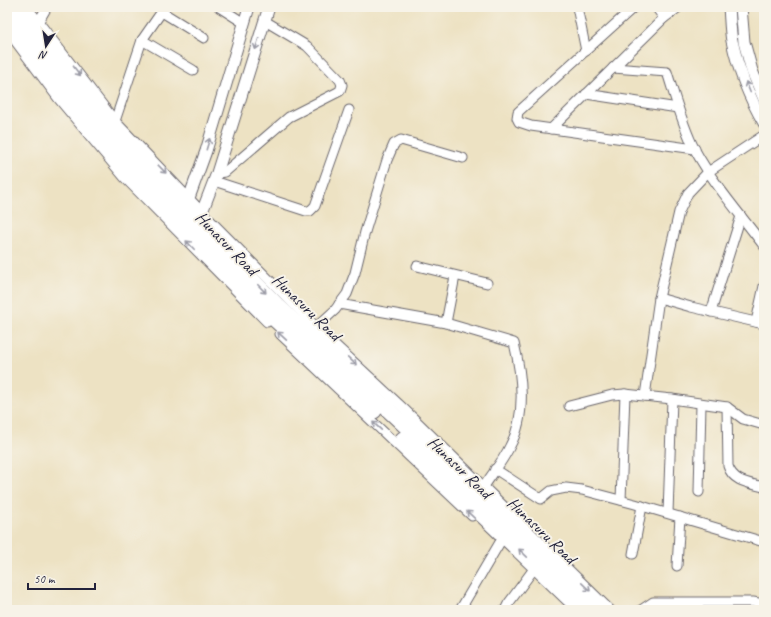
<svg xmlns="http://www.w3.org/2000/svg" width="771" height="617" viewBox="0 0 771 617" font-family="Caveat,sans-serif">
	<rect width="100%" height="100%" fill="#f7f3e8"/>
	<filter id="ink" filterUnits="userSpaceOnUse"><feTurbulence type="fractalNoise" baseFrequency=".025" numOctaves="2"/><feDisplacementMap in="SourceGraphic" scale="8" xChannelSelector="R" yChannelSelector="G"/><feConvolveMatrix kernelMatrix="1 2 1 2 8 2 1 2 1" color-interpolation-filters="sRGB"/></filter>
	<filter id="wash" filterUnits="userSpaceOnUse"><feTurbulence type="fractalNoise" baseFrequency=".012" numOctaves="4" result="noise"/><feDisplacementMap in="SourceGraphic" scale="16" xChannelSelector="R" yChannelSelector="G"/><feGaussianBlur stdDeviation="0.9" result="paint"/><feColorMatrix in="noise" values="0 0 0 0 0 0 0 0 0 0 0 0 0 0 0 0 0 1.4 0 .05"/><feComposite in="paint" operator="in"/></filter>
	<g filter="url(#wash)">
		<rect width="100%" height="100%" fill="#ede2c3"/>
	</g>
	<g filter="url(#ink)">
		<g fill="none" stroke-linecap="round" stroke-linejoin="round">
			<defs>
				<g id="minor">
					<polyline points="27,7 115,121 202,212 316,327 403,408 610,610"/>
					<polyline points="219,7 244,23"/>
					<polyline points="577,7 586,51"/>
					<polyline points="634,7 518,112 517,118 519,122 531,126 695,149"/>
					<polyline points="656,7 664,18"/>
					<polyline points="162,12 204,38"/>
					<polyline points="36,26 47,7"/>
					<polyline points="7,30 58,98 125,178 267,322"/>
					<polyline points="142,40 193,70"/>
					<path d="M613,68l54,4c8,25 16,55 28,78 19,35 46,65 69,96"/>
					<polyline points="586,94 678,108"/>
					<polyline points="111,124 115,121 142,40 165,7"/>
					<polyline points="551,129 664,18 679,7"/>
					<polyline points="217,173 225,172 289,117 340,91 342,85 340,80 307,46 265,21"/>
					<polyline points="214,181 306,211 310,211 315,206 349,110"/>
					<polyline points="417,266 487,283"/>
					<polyline points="659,298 691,307 764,324"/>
					<path d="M339,304l107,19 68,20c8,33 13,72 -4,103 -7,15 -18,28 -27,42"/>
					<polyline points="711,312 741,216"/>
					<polyline points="756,322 764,286"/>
					<polyline points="446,323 455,276"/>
					<polyline points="312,331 335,310 347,294 355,273 365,232 387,160 394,144 401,140 463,158"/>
					<polyline points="280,334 472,516"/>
					<polyline points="645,396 659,298 679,212 688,193 708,172 764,135"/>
					<polyline points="569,406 612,395 625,394 672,399 727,407 743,419 764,425"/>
					<path d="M727,407l1,59c5,16 21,17 36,21"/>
					<polyline points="495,469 541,499 551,491 566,488 582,490 635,504 764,542"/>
					<polyline points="699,492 701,404"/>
					<polyline points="621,500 625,394"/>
					<polyline points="668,513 672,399"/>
					<polyline points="633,554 642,506"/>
					<polyline points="677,566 680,517"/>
					<polyline points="460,610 506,532"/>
					<polyline points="505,610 508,604 536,566"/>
					<polyline points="641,610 653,602 753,602 764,604"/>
				</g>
				<g id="tertiary">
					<path d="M729,7c1,11 1,23 3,34 6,28 18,58 32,82"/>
					<polyline points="741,7 744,42 752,71 764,99"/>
					<polyline points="181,213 185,209 206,151 249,7"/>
					<polyline points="191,225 196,222 202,212 217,173 269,7"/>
				</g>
				<g id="trunk">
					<polyline points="16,7 32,32 72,83 108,126 196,222 278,306 483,499 598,610"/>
					<polyline points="7,15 63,89 99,134 176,218 270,315 374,411"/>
					<polyline points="403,439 581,610"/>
				</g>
			</defs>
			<!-- minor casing -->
			<use href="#minor" stroke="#69656b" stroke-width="11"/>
			<!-- tertiary casing -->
			<use href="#tertiary" stroke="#69656b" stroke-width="13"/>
			<!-- trunk casing -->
			<use href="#trunk" stroke="#69656b" stroke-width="17"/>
			<!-- minor -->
			<use href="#minor" stroke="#fff" stroke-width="9"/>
			<!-- tertiary -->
			<use href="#tertiary" stroke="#fff" stroke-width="11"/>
			<!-- trunk -->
			<use href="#trunk" stroke="#fff" stroke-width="15"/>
		</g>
		<!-- one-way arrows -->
		<defs><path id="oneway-shaft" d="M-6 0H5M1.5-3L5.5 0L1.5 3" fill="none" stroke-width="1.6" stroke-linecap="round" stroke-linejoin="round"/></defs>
		<g stroke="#9c9ca7">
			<use href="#oneway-shaft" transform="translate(257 44) rotate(107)"/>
			<use href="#oneway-shaft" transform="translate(77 71) rotate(53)"/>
			<use href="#oneway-shaft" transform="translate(748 87) rotate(-112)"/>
			<use href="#oneway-shaft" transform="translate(208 144) rotate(-73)"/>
			<use href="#oneway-shaft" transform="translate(162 169) rotate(46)"/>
			<use href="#oneway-shaft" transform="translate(190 245) rotate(-134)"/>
			<use href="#oneway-shaft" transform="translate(262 289) rotate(46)"/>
			<use href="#oneway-shaft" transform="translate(282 336) rotate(-137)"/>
			<use href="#oneway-shaft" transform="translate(352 361) rotate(43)"/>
			<use href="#oneway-shaft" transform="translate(377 426) rotate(-137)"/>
			<use href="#oneway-shaft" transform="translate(471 515) rotate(-137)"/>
			<use href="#oneway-shaft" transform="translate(523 553) rotate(-136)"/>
			<use href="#oneway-shaft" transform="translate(586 587) rotate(44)"/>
		</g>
	</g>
	<g text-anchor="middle" stroke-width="4" stroke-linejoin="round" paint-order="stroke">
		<!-- street labels -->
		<g font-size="17" fill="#22223b" stroke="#f7f3e8">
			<text transform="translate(227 243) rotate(46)" y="6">Hunasur Road</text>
			<text transform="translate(307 307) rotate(44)" y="6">Hunasuru Road</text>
			<text transform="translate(460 467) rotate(44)" y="6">Hunasur Road</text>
			<text transform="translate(542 530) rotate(44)" y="6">Hunasuru Road</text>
		</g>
	</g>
	<!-- margin -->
	<rect width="771" height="617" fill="none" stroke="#f7f3e8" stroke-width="24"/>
	<!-- north arrow -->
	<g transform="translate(46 46) rotate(192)" stroke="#f7f3e8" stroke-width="3" paint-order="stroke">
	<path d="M0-3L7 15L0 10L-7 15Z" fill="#22223b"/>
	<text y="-6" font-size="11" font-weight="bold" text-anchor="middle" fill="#22223b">N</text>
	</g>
	<!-- scale -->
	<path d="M28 583v6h67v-6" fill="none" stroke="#22223b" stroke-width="2"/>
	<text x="34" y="583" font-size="12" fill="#22223b" stroke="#f7f3e8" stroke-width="3" paint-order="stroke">50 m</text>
</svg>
